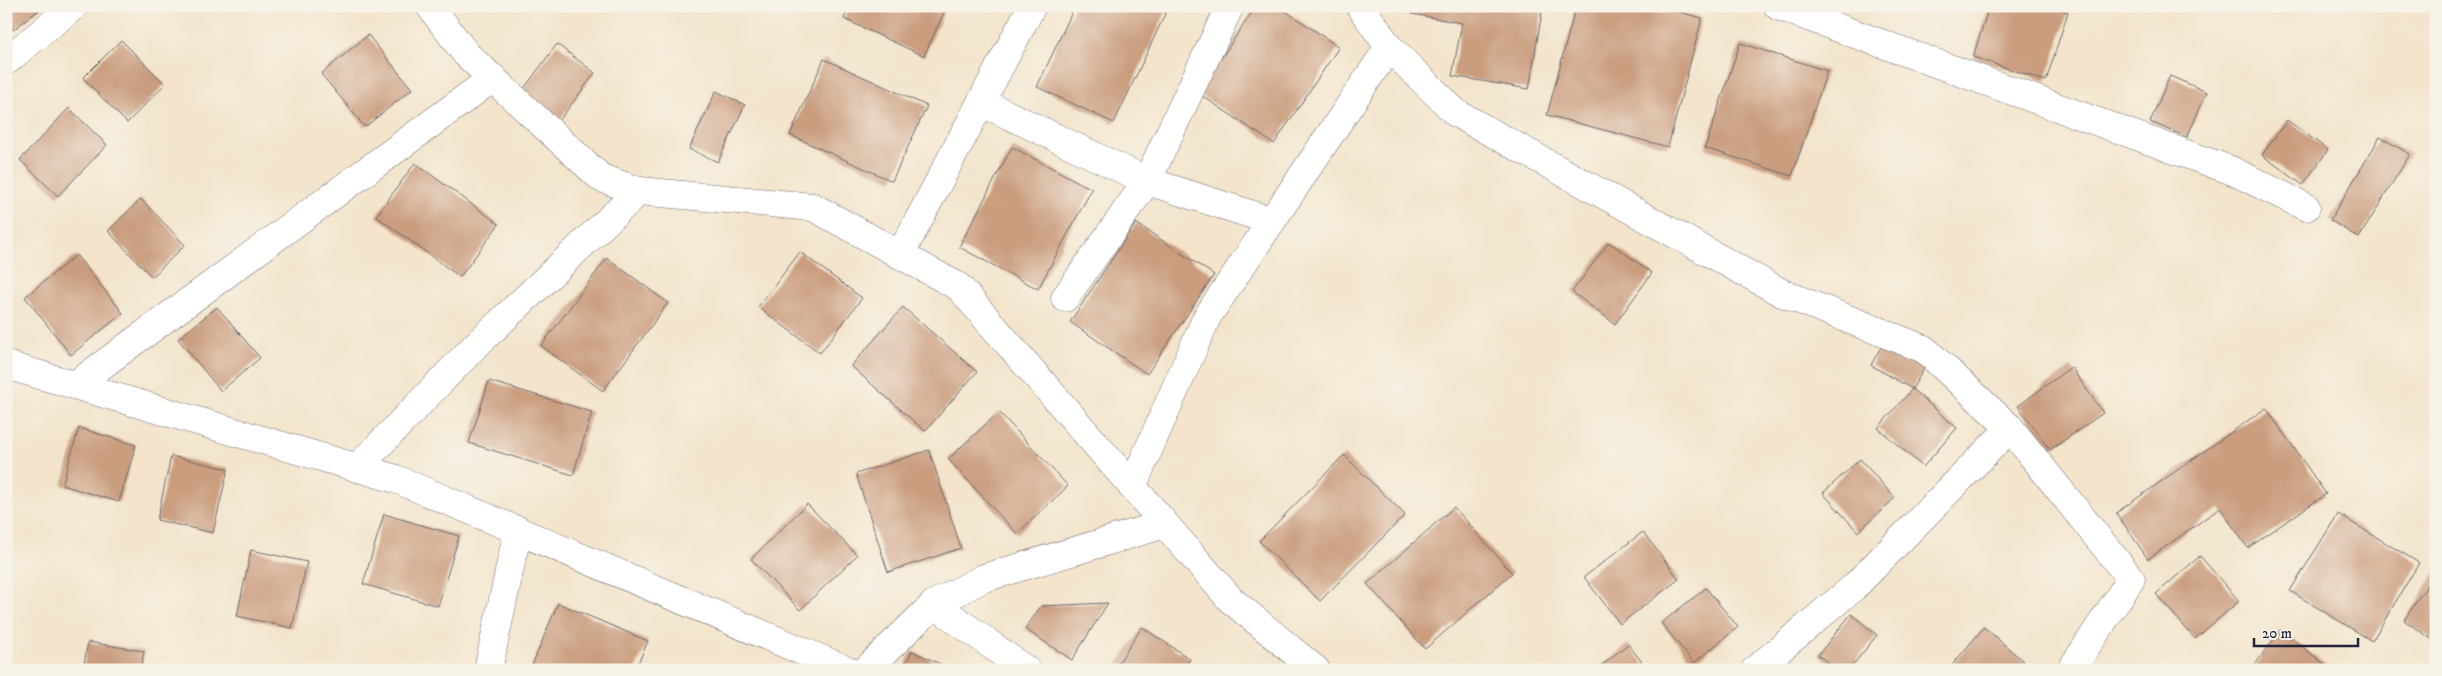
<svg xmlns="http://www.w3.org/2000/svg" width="2442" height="676" viewBox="0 0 2442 676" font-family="'IM FELL DW Pica',serif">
	<rect width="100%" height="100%" fill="#f7f3e8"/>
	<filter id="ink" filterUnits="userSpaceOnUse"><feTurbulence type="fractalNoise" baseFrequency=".02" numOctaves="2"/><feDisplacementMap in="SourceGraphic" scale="10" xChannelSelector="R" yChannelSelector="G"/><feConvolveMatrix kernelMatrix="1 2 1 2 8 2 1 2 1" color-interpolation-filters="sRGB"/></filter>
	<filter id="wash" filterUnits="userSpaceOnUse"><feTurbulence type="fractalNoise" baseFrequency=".0096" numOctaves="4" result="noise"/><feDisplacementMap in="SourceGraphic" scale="20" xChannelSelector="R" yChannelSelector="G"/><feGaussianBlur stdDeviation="1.12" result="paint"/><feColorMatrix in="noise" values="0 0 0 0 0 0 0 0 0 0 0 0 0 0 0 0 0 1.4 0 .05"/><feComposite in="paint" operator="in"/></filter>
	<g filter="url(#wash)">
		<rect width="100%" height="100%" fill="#f3e4cb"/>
		<g id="blocks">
			<!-- building -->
			<g fill="#ca9d7f">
				<polygon points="6,6 44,6 13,30 6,20"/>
				<polygon points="849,6 947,6 924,56 844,19"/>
				<polygon points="1075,6 1159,6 1167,10 1114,123 1037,87"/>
				<polygon points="1256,6 1278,6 1339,47 1274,144 1198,93"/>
				<polygon points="1414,6 1543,6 1529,89 1452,76 1462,23 1412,14"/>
				<polygon points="1576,6 1657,6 1702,18 1668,147 1547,115"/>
				<polygon points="1989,6 2050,6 2068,12 2046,81 1973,57"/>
				<polygon points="368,35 412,89 365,127 321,74"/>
				<polygon points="121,40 165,84 127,123 83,78"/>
				<polygon points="1740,43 1827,71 1792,176 1705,148"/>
				<polygon points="557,44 595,73 558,122 520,94"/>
				<polygon points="824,59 927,106 892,181 790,135"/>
				<polygon points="2170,76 2207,92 2187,137 2150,122"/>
				<polygon points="716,91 745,105 718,162 689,149"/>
				<polygon points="69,108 107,145 58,196 20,160"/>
				<polygon points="2287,120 2328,150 2303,185 2262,155"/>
				<polygon points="2380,137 2410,154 2359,238 2330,220"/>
				<polygon points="1012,147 1092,189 1038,289 959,247"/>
				<polygon points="415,163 499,224 460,277 376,216"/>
				<polygon points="141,199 185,245 152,277 108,231"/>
				<polygon points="1136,223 1214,275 1147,374 1070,322"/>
				<polygon points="1609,242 1652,273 1615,324 1572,292"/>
				<polygon points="800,252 862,298 820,353 758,307"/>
				<polygon points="76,255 123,313 71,355 25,297"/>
				<polygon points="607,258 668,303 603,391 541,346"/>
				<polygon points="217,307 260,358 221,391 178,339"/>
				<polygon points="903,307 977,372 925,431 851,366"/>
				<polygon points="1886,338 1928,362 1912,389 1871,365"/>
				<polygon points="2071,367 2103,413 2050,450 2018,406"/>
				<polygon points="489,381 592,412 573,475 469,443"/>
				<polygon points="1912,389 1957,428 1923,467 1878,428"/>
				<polygon points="2266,408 2326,494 2248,548 2220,508 2148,559 2116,513"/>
				<polygon points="999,412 1068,486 1017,534 948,459"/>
				<polygon points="79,428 136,445 119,502 62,485"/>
				<polygon points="929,450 961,548 888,572 856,474"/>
				<polygon points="1344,455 1405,515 1320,601 1259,541"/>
				<polygon points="171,456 228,469 213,533 157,520"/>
				<polygon points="1860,459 1895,498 1858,532 1823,493"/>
				<polygon points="807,504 857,555 800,610 751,559"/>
				<polygon points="1454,507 1512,573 1425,649 1367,584"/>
				<polygon points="384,514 459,536 438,606 363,584"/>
				<polygon points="2338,514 2419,563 2372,641 2290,591"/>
				<polygon points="1643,532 1679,579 1620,624 1584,577"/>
				<polygon points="251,550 307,562 292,628 237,616"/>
				<polygon points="2200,556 2239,601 2195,639 2156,594"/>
				<polygon points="2436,572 2436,642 2404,620"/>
				<polygon points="1706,588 1738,627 1694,663 1661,623"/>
				<polygon points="558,603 648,641 635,670 530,670"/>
				<polygon points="1108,603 1072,660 1025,629 1041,606"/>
				<polygon points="1851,614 1877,635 1849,670 1837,670 1818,655"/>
				<polygon points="1142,627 1190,659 1183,670 1114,670"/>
				<polygon points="1984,627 2031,668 2029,670 1948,670"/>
				<polygon points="2281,630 2332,670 2251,670"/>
				<polygon points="88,642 144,651 141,670 83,670"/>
				<polygon points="1628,644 1648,670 1596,670"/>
				<polygon points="912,651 953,670 903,670"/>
			</g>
		</g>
	</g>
	<g filter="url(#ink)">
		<use href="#blocks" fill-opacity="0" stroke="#6b666d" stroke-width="1"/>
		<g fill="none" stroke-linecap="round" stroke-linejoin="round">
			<defs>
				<g id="minor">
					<polyline points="430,6 466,54 601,178 639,191 813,207 959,287 1231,600 1316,670"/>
					<polyline points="1360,6 1389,47 1456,113 1782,293 1924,349 2010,428 2131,579 2071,670"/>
					<polyline points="1778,6 2233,171 2306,207"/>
					<polyline points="6,61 74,6"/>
					<polyline points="981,102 1147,181 1272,221"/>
					<polyline points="900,255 1032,6"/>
					<polyline points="1065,298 1147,181 1230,6"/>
					<polyline points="6,365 396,479 847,670"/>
					<polyline points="75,385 493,78"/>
					<polyline points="357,468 474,347 639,191"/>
					<polyline points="1132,487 1207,317 1389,47"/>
					<polyline points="934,604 1026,670"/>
					<polyline points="488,670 518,530"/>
					<polyline points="866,670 934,604 984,578 1165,524"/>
					<polyline points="1755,670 1854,587 2010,428"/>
				</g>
			</defs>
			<!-- minor casing -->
			<use href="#minor" stroke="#6b666d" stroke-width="29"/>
			<!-- minor -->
			<use href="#minor" stroke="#fff" stroke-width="28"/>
		</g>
	</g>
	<!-- margin -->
	<rect width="2442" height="676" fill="none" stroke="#f7f3e8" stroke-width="25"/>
	<!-- scale -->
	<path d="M2254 638v8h104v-8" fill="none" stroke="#22223b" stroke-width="2.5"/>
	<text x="2262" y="638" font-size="15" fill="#22223b" stroke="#f7f3e8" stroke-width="4" paint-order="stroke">20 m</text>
</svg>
